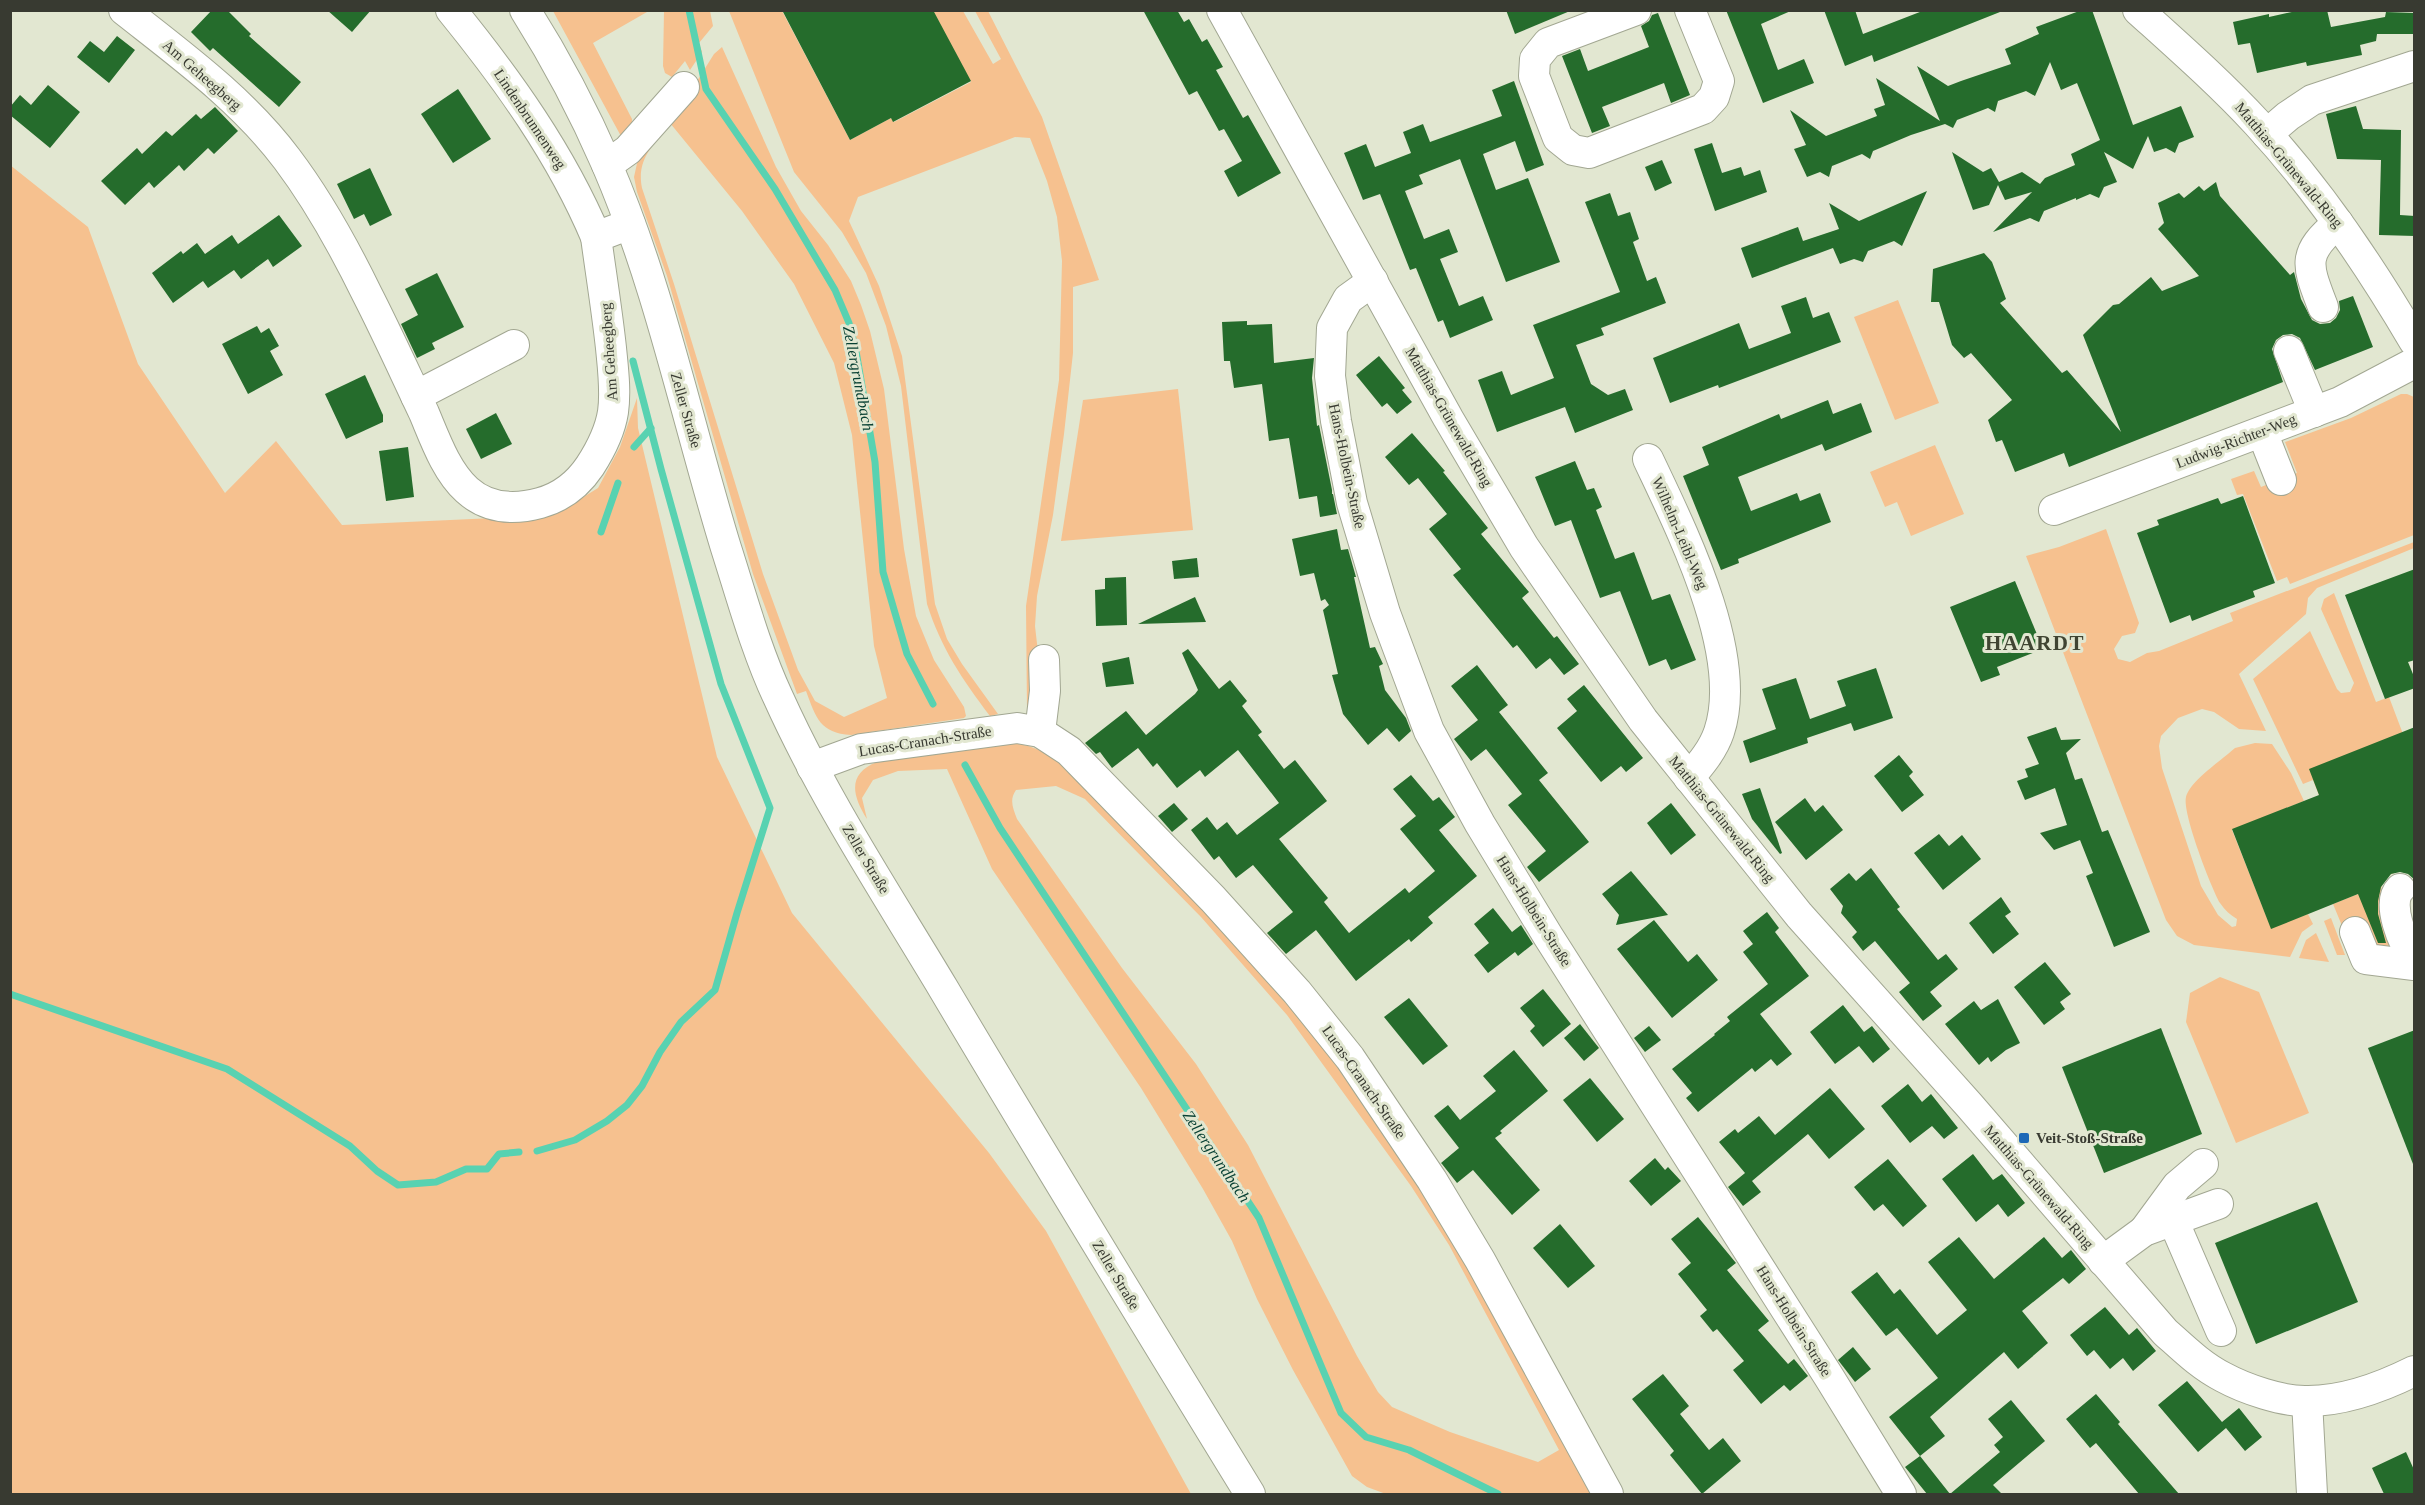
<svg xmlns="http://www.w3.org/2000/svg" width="2425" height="1505" viewBox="0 0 2425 1505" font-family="'Times New Roman',serif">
	<rect width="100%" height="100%" fill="#e2e7d1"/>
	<!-- green -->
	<g fill="#f6c18f" fill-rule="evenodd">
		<polygon points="646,10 647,12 593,43 632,119 632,130 622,138 553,11"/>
		<polygon points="664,11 710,11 713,26 699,43 702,52 690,70 685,61 672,77 665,73 663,66"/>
		<path d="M729,11h53l68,129 41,-22 3,4 77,-40 -38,-71h30l30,53 8,-5 -26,-48h13l54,106 57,163 -26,7v66l-9,81 -11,81 -16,81 -2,30 6,53 -5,31 -9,1 -1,-105 33,-226 3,-119 -5,-44 -10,-36 -17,-43 -15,-1 -157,60 -9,24 30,65 23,70 33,248 12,35 15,25 36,50 -8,2c-28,-37 -49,-68 -63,-112l-26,-218 -15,-60 -20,-53 -24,-41 -48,-60z"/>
		<path d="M722,47l54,120 25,44 27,34 23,36 10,24 9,26 14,58 20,160 12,67 18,44 30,47 2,9 -2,2 -113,17c-31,-2 -35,-17 -45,-44l-9,3 -44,-120 -86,-298 -30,-84 -3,-15 4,-18 51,-65 25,-40zM670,123l72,88 52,73 40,79 18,72 22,211 13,52 -43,19 -29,-16 -17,-31 -35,-96 -89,-290 -32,-96c-6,-29 12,-43 28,-65z"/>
		<polygon points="10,165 88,227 138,364 225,493 276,441 342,525 539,516 569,506 598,488 620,447 637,398 638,428 717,757 792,913 989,1153 1046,1231 1191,1494 11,1494"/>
		<polygon points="1898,300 1939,403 1895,420 1854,317"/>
		<polygon points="1178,389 1193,530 1061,541 1083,400"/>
		<polygon points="2401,394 2407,394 2414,397 2414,535 2290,584 2287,577 2277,581 2243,494 2237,495 2231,479 2254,471 2261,487 2297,473 2285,442 2351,418"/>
		<polygon points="1935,445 1964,514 1911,536 1897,502 1885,507 1870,472"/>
		<path d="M2106,529l33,94 -4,10 -13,3 -8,13 4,10 12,3 17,-9 12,-2 74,-30 -3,-8 184,-71v6l-97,40 -9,10 -2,16 -67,60 27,57 -27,-2 -25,-17 -12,-3 -24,9 -17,18 -2,10 3,22 39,118 17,29 14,12 4,-1 1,-7c-7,-4 -12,-9 -17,-16 -9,-16 -38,-90 -34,-106 4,-16 37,-38 49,-49l20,-5 17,1 19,29 13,28 -72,29 39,98 37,-14 5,10 -11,8 -12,25 -96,-12 -17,-9 -11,-16 -140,-364 33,-9z"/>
		<polygon points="2334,593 2376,702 2389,697 2414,763 2394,873 2382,878 2380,914 2398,956 2345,933 2333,904 2358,894 2313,780 2303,784 2253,679 2310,631 2337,689 2341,693 2350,692 2354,683 2321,609 2324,599"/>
		<path d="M1011,743c38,3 61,29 88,52l224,247 98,143 175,309h-210l-19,-7 -15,-11 -59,-106 -36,-71 -25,-58 -29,-52 -62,-101 -149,-219 -45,-100 -49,2 -25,9 -11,18 5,21c-19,-30 -17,-50 19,-60zM1056,786l29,13 116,118 86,98 124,171 38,59 110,205 -21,12 -88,-30 -58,-25 -14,-15 -21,-36 -109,-211 -52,-81 -74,-96 -105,-149c-4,-11 -8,-19 -1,-29z"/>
		<polygon points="2331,918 2345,955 2337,955 2324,921"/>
		<polygon points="2316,933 2329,962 2299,958 2306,940"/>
		<polygon points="2220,977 2259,992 2309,1113 2236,1143 2186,1022 2190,993"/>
	</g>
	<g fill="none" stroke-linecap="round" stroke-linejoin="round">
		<!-- stream -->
		<g stroke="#58d2b1" stroke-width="7">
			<polyline points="689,10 706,89 775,189 835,290 849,323 856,351 875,462 883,572 907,654 933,704"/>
			<polyline points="634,447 651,428"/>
			<polyline points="601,532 618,483"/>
			<polyline points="965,765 1000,828 1259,1218 1341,1413 1366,1437 1409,1450 1498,1494"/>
			<polyline points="10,994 227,1069 350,1146 377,1171 398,1185 436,1182 466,1169 487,1169 499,1154 519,1152"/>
			<polyline points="537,1151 575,1140 607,1121 627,1105 642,1086 660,1052 681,1022 715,990 737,913 770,808 721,684 661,469 633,361"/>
		</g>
	</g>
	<!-- building -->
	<g fill="#256c2c">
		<polygon points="212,10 227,10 251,34 249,36 301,82 279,107 213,48 210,51 191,32"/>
		<polygon points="327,10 371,10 352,32"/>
		<polygon points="782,10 933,10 971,81 893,122 891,118 850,140"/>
		<polygon points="1143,10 1177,10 1184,22 1189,19 1202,42 1207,39 1223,67 1216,70 1243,118 1248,115 1281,173 1238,197 1224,171 1242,161 1224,129 1219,131 1197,91 1189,95"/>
		<polygon points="1506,10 1570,10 1570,11 1515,34"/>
		<polygon points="1726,10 1793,10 1761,24 1778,70 1804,59 1814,83 1763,103"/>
		<polygon points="1824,10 1855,10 1863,34 1925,10 2000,12 1874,62 1872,55 1845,66"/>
		<polygon points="2082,10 2092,10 2133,125 2181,106 2194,137 2179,143 2175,153 2166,148 2154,152 2148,136 2133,169 2104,152 2117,182 2104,187 2099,198 2090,194 2076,200 2076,198 2044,211 2039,222 2030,218 1993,232 2032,192 2005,200 1998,185 1989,205 1973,210 1952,152 1983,172 1991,168 1999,182 2022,172 2040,184 2045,178 2075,165 2071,154 2100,140 2077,83 2061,90 2050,62 2035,96 2026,91 1998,101 1995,112 1988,108 1957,120 1953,128 1945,124 1911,135 1873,151 1870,159 1862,154 1832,166 1829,177 1820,172 1807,177 1794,149 1806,145 1790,110 1826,136 1877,116 1874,109 1885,105 1876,78 1940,121 1917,66 1948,86 1961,81 2011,64 2005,49 2039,34 2036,27"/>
		<polygon points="2301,10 2327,10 2331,27 2385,17 2386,12 2415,13 2415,34 2377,34 2376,41 2360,45 2362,55 2307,66 2306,62 2257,73 2250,43 2238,45 2233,22 2269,14 2269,17"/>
		<polygon points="1658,13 1690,95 1671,103 1664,83 1602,107 1610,126 1592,133 1562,56 1580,49 1588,71 1649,47 1641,26 1649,21 1652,15"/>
		<polygon points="117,36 135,50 109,83 77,57 90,41 104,52"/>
		<polygon points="1514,81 1544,165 1526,172 1515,141 1483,154 1496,190 1528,178 1560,262 1506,282 1460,159 1419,175 1423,184 1405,191 1424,239 1449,229 1458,252 1440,259 1459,306 1483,296 1493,320 1450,338 1443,320 1438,322 1416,268 1410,270 1380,194 1363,200 1344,153 1366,144 1375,167 1411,153 1403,132 1423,124 1430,142 1502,116 1492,90"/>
		<polygon points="48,85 80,112 50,148 10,115 10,107 20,95 31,105"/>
		<polygon points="458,89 491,139 453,163 421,114"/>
		<polygon points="2356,106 2363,129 2401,130 2400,215 2415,216 2415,236 2379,235 2381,160 2337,159 2326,114"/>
		<polygon points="215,107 238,131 214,154 208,148 184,171 179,165 154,188 149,182 125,205 101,181 137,148 142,154 166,131 172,136 196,114 201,119"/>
		<polygon points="1712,143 1722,173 1741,167 1744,176 1760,170 1767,192 1715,211 1694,149"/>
		<polygon points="1662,160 1672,183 1655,191 1645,167"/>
		<polygon points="370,168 392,215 370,226 364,214 354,219 337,184"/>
		<polygon points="2216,182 2220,196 2290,275 2294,272 2301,299 2312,320 2320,324 2330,323 2336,318 2340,310 2339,301 2353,296 2373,347 2315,370 2300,338 2292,334 2283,335 2276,340 2272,349 2283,382 2069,467 2064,453 2015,472 2002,440 1996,442 1988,420 2012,400 1971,353 1964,358 1952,345 1939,302 1931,302 1933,269 1984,253 1992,262 2006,299 2000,303 2062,373 2067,370 2121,432 2083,335 2113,305 2119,304 2151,277 2162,291 2199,276 2158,229 2164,223 2158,203 2179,193 2184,198 2199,186 2204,191"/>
		<polygon points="1927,191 1902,246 1894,241 1868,251 1863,262 1854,259 1840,264 1833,248 1752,278 1741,248 1798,227 1803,241 1839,229 1829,203 1859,221"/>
		<polygon points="1610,193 1618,216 1630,212 1639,239 1633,242 1647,281 1656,277 1666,303 1601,328 1604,335 1576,345 1591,384 1608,395 1625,389 1633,410 1575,433 1565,407 1497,432 1478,380 1502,371 1511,395 1554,378 1533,325 1620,292 1585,202"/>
		<polygon points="279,215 302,246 273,267 268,259 241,279 234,270 208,288 203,281 173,303 152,273 181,251 183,254 197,243 205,254 232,235 238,244"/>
		<polygon points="437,273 464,327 432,343 435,349 417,358 401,324 418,315 405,289"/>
		<polygon points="1806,297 1813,318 1829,312 1841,342 1719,388 1718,385 1670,403 1653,358 1739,323 1749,349 1791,333 1781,306"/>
		<polygon points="1247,321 1247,325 1272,324 1274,363 1314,358 1312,378 1317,426 1319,425 1332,490 1332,494 1329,494 1333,494 1337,514 1320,517 1317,496 1299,499 1289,438 1269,441 1262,384 1234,388 1230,361 1224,361 1222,322"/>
		<polygon points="257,326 261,333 269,328 279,346 270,351 283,375 248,394 222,344"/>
		<polygon points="1379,356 1405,388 1402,390 1412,402 1397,414 1387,403 1382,407 1356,375"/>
		<polygon points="365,375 383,415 383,422 346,439 325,394"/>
		<polygon points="1828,400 1833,414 1861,403 1872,432 1825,451 1822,444 1738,477 1751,511 1797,493 1800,501 1820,493 1831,522 1738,559 1739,563 1721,570 1683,476 1709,465 1702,447 1779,414 1781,419"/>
		<polygon points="496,413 512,444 481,459 466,429"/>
		<polygon points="1412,433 1445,471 1443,472 1488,528 1481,534 1529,592 1522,598 1554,638 1557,636 1579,664 1564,675 1550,658 1536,669 1517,645 1513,648 1453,575 1461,569 1429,529 1447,514 1418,478 1409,485 1385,457"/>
		<polygon points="408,447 414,497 386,501 379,451"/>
		<polygon points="1575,461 1587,490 1594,488 1602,507 1596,510 1615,559 1634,552 1652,600 1670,594 1696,660 1671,670 1666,659 1649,666 1620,591 1600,598 1571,520 1555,526 1535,477"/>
		<polygon points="2243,496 2275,583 2253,591 2255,597 2220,610 2192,621 2190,615 2170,623 2137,533 2159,525 2157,520 2218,498 2221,504"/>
		<polygon points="1337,529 1341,550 1348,549 1356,577 1354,577 1370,648 1375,647 1383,664 1379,666 1385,690 1406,718 1411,731 1399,742 1387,728 1368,745 1343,714 1332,675 1338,674 1323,610 1329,605 1325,599 1321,601 1314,573 1300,576 1292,539"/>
		<polygon points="1197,558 1199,577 1174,579 1172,561"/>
		<polygon points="2415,569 2415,660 2408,662 2415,679 2415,688 2385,699 2345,595"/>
		<polygon points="1126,577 1127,625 1096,626 1095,590 1105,589 1105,578"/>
		<polygon points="2015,581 2043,649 1997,667 2000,675 1981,682 1950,607"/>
		<polygon points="1195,597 1206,622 1138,624"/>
		<polygon points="1188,649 1219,689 1230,680 1247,701 1242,706 1262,732 1258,735 1284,769 1295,760 1327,801 1279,839 1328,898 1324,902 1349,933 1405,888 1409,893 1435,871 1400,829 1416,816 1393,789 1411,775 1433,801 1439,797 1455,817 1439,830 1477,876 1428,917 1433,923 1411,942 1409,939 1356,981 1316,930 1286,954 1267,933 1293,912 1253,865 1236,878 1219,856 1214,860 1191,830 1207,817 1217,830 1227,822 1237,835 1279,803 1238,750 1205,777 1200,770 1177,788 1157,763 1153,767 1138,748 1112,768 1100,752 1096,754 1085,743 1126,711 1146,735 1195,694 1198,690 1182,653"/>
		<polygon points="1129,657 1134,684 1106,687 1102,663"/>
		<polygon points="1477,665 1508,705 1499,712 1548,773 1539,780 1589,842 1539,882 1527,867 1546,851 1508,805 1522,794 1486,749 1471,761 1454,739 1478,720 1451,686"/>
		<polygon points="1876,668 1893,718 1854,731 1851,723 1807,738 1808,743 1750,763 1743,741 1776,729 1762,689 1796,678 1810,719 1846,706 1837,681"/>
		<polygon points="1584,685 1643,758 1626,772 1621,766 1601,782 1557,728 1577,711 1567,699"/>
		<polygon points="2056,727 2061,740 2081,739 2066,753 2075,780 2082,778 2102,832 2108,830 2150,932 2114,947 2086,876 2093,873 2080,840 2054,850 2040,833 2067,825 2055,788 2025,800 2017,781 2028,777 2025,769 2039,764 2027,737"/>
		<polygon points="2415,727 2415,880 2408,874 2400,872 2391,874 2381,887 2378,901 2378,914 2386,943 2378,943 2358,894 2271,929 2232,829 2319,795 2309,769"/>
		<polygon points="1899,755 1913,772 1909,776 1924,795 1902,812 1874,776"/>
		<polygon points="1760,788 1782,853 1780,854 1752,819 1742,794"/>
		<polygon points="1805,798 1815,812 1823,805 1843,830 1806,860 1775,822"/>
		<polygon points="1174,803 1188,819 1172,832 1158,816"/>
		<polygon points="1671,803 1696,835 1671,855 1647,823"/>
		<polygon points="1939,834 1949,846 1962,835 1981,859 1943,890 1914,853"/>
		<polygon points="1871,868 1900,907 1897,909 1938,960 1946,954 1958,969 1930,992 1942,1006 1923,1021 1899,992 1910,983 1875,941 1863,951 1852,937 1857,932 1841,913 1843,906 1830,889 1849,873 1856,881"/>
		<polygon points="1631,871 1668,915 1616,925 1619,915 1602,894"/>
		<polygon points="2001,897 2011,912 2005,916 2019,934 1993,954 1969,923"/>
		<polygon points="1493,908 1512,932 1521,925 1533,944 1518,956 1515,952 1488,973 1474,955 1489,943 1474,924"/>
		<polygon points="1767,912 1779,928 1775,932 1809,976 1760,1014 1792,1054 1777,1066 1771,1059 1755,1072 1752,1068 1698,1112 1686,1098 1692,1093 1672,1069 1715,1035 1714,1034 1730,1021 1727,1017 1768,984 1743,952 1753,944 1743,931"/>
		<polygon points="1654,920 1688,962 1697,954 1718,980 1672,1018 1617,949"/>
		<polygon points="2045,962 2071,994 2060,1002 2065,1009 2044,1025 2014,987"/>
		<polygon points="1543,989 1571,1024 1543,1047 1530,1031 1535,1026 1520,1008"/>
		<polygon points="1409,998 1448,1046 1423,1065 1384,1017"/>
		<polygon points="1998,999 2020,1043 2006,1050 1991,1062 1988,1057 1979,1065 1945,1024 1974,1001 1981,1010"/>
		<polygon points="1843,1005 1864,1032 1872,1026 1890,1049 1873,1063 1859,1046 1835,1064 1810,1032"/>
		<polygon points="1580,1024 1599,1048 1584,1061 1564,1038"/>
		<polygon points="1649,1026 1661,1040 1645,1052 1634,1038"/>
		<polygon points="2161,1028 2202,1134 2104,1173 2062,1067"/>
		<polygon points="2415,1030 2415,1164 2413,1164 2368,1048"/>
		<polygon points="1514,1050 1548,1091 1500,1131 1502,1133 1495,1138 1540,1190 1512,1215 1473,1170 1457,1183 1442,1164 1441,1163 1459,1148 1434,1116 1448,1105 1460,1120 1496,1091 1483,1076"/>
		<polygon points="1590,1078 1624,1119 1597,1142 1563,1100"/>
		<polygon points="1908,1084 1922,1102 1931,1094 1958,1128 1944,1139 1932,1126 1910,1143 1881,1106"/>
		<polygon points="1830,1088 1865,1129 1829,1159 1808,1134 1752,1181 1761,1192 1743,1206 1728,1187 1745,1173 1719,1142 1735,1129 1738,1133 1759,1116 1775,1135"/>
		<polygon points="1973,1154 1993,1180 2002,1174 2025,1203 2008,1217 1998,1204 1976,1222 1942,1179"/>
		<polygon points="1655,1158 1665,1170 1668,1167 1681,1181 1651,1206 1629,1181"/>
		<polygon points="1888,1159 1927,1206 1903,1227 1883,1204 1874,1211 1854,1187"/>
		<polygon points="2317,1202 2358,1302 2256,1344 2215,1243"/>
		<polygon points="1698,1217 1736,1263 1727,1270 1769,1321 1758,1330 1788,1364 1794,1359 1808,1376 1790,1391 1784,1385 1761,1404 1733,1370 1744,1361 1717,1329 1713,1332 1700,1316 1707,1310 1678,1274 1691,1263 1671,1239"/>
		<polygon points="1560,1224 1595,1266 1568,1288 1533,1248"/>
		<polygon points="1959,1237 1994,1279 2044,1237 2062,1258 2071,1250 2086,1269 2069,1284 2063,1278 2022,1311 2048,1343 2018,1369 2004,1352 1930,1417 1945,1436 1920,1456 1889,1417 1938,1378 1897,1328 1886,1336 1851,1292 1877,1272 1894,1294 1900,1289 1937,1335 1967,1310 1928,1262"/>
		<polygon points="2105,1307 2129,1335 2137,1328 2156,1351 2133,1371 2123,1358 2110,1369 2094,1350 2087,1356 2070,1335"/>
		<polygon points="1853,1347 1871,1369 1855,1382 1838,1360"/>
		<polygon points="1663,1374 1689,1406 1680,1414 1709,1450 1723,1438 1741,1461 1702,1494 1670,1455 1674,1451 1632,1399"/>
		<polygon points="2187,1381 2222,1422 2239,1408 2262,1437 2245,1451 2226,1428 2198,1452 2158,1405"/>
		<polygon points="2096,1394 2120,1422 2118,1424 2179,1494 2139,1494 2096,1443 2090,1448 2066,1419"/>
		<polygon points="2011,1400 2045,1441 1993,1485 2002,1494 1927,1494 1905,1467 1920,1456 1950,1494 2000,1452 1994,1445 2003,1437 1988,1419"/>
		<polygon points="2406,1452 2415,1472 2415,1494 2384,1494 2372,1468"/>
	</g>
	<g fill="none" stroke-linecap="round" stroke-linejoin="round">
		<defs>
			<g id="minor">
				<path d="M124,10c57,45 119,90 163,149 31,41 57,88 80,135 20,39 38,79 57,119 11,26 22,58 43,77 21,19 47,20 73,13 22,-6 38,-19 50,-37 11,-17 20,-35 23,-54 3,-21 0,-43 -2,-64 -4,-37 -10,-74 -15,-111l34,-13"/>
				<path d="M451,10c57,70 110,144 145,227"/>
				<path d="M525,10c31,49 59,102 82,155 53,123 80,256 119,383 16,50 30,102 52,149 46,102 108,196 165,291 101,170 204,338 307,506"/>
				<path d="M1222,10l226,408 76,129 119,173 156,195 170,190 196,227c18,16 36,34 58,45 22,12 60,25 85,24 37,0 74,-14 106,-30"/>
				<polyline points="1636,10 1548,43 1535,59 1534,76 1558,138 1573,150 1589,153 1703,109 1714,97 1719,81 1690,10"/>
				<path d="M2138,10c41,37 82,73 119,113 61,66 112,141 157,218"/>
				<polyline points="2267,134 2288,116 2312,100 2414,66"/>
				<polyline points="607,165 628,150 684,87"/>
				<polyline points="1373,281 1348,299 1332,328 1330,376 1336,421 1352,503 1385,613 1429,731 1480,824 1548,936 1829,1377 1901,1494"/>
				<path d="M2323,307c-16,-42 -22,-53 15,-84"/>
				<polyline points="2289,351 2314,412"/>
				<polyline points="416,396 514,345"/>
				<polyline points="2262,432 2281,480"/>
				<path d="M1648,459c33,70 97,196 71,273 -6,18 -19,33 -30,46"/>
				<polyline points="2054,510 2340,402 2414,363"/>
				<polyline points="1040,732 1045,691 1044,660"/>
				<polyline points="812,767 861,749 1017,728 1040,732 1069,751 1213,899 1297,992 1350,1058 1432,1180 1480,1260 1608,1494"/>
				<path d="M2400,889c-14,14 3,55 14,68"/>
				<polyline points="2355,932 2366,959 2414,965"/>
				<polyline points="2173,1220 2221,1331"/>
				<polyline points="2144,1231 2177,1186 2203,1164"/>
				<polyline points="2103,1261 2144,1231 2218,1204"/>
				<polyline points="2307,1401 2312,1494"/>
			</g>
		</defs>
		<!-- minor casing -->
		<use href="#minor" stroke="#a2a792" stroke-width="32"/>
		<!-- minor -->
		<use href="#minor" stroke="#fff" stroke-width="30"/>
	</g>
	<!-- markers -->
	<rect fill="#1d68b7" stroke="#e2e7d1" stroke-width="2" x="2018" y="1132" width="12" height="12" rx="3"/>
	<g text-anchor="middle" stroke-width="6" stroke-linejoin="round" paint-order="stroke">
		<!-- street labels -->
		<g font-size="15" fill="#383a31" stroke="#e2e7d1">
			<text transform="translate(202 75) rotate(41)" y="5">Am Geheegberg</text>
			<text transform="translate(530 119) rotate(56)" y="5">Lindenbrunnenweg</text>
			<text transform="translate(2289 165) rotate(50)" y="5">Matthias-Grünewald-Ring</text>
			<text transform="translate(609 352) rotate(-94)" y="5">Am Geheegberg</text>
			<text transform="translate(686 410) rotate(74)" y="5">Zeller Straße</text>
			<text transform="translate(1449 417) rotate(60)" y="5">Matthias-Grünewald-Ring</text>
			<text transform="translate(2236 441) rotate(-21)" y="5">Ludwig-Richter-Weg</text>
			<text transform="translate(1347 466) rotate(78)" y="5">Hans-Holbein-Straße</text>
			<text transform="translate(1680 533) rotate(67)" y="5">Wilhelm-Leibl-Weg</text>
			<text transform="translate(925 741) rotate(-9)" y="5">Lucas-Cranach-Straße</text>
			<text transform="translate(1722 819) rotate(51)" y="5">Matthias-Grünewald-Ring</text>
			<text transform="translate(866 859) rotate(59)" y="5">Zeller Straße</text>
			<text transform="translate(1534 911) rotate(58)" y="5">Hans-Holbein-Straße</text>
			<text transform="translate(1364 1082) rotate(55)" y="5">Lucas-Cranach-Straße</text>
			<text transform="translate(2039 1187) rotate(49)" y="5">Matthias-Grünewald-Ring</text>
			<text transform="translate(1116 1275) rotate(59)" y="5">Zeller Straße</text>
			<text transform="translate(1794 1321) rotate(58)" y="5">Hans-Holbein-Straße</text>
		</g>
		<!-- poi labels -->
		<g font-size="15" font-weight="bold" fill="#383a31" stroke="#e2e7d1" text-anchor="start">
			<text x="2036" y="1143">Veit-Stoß-Straße</text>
		</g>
		<!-- water labels -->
		<g font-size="16" font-style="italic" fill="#084033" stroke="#e2e7d1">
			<text transform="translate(859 378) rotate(79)" y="6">Zellergrundbach</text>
			<text transform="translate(1217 1156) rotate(56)" y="6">Zellergrundbach</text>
		</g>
		<!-- district labels -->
		<g font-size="21" font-weight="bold" letter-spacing="1.5" fill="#404432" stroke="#e2e7d1">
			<text x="2035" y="650">HAARDT</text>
		</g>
	</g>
	<!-- border -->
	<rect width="2425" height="1505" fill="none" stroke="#383a31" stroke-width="24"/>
</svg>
